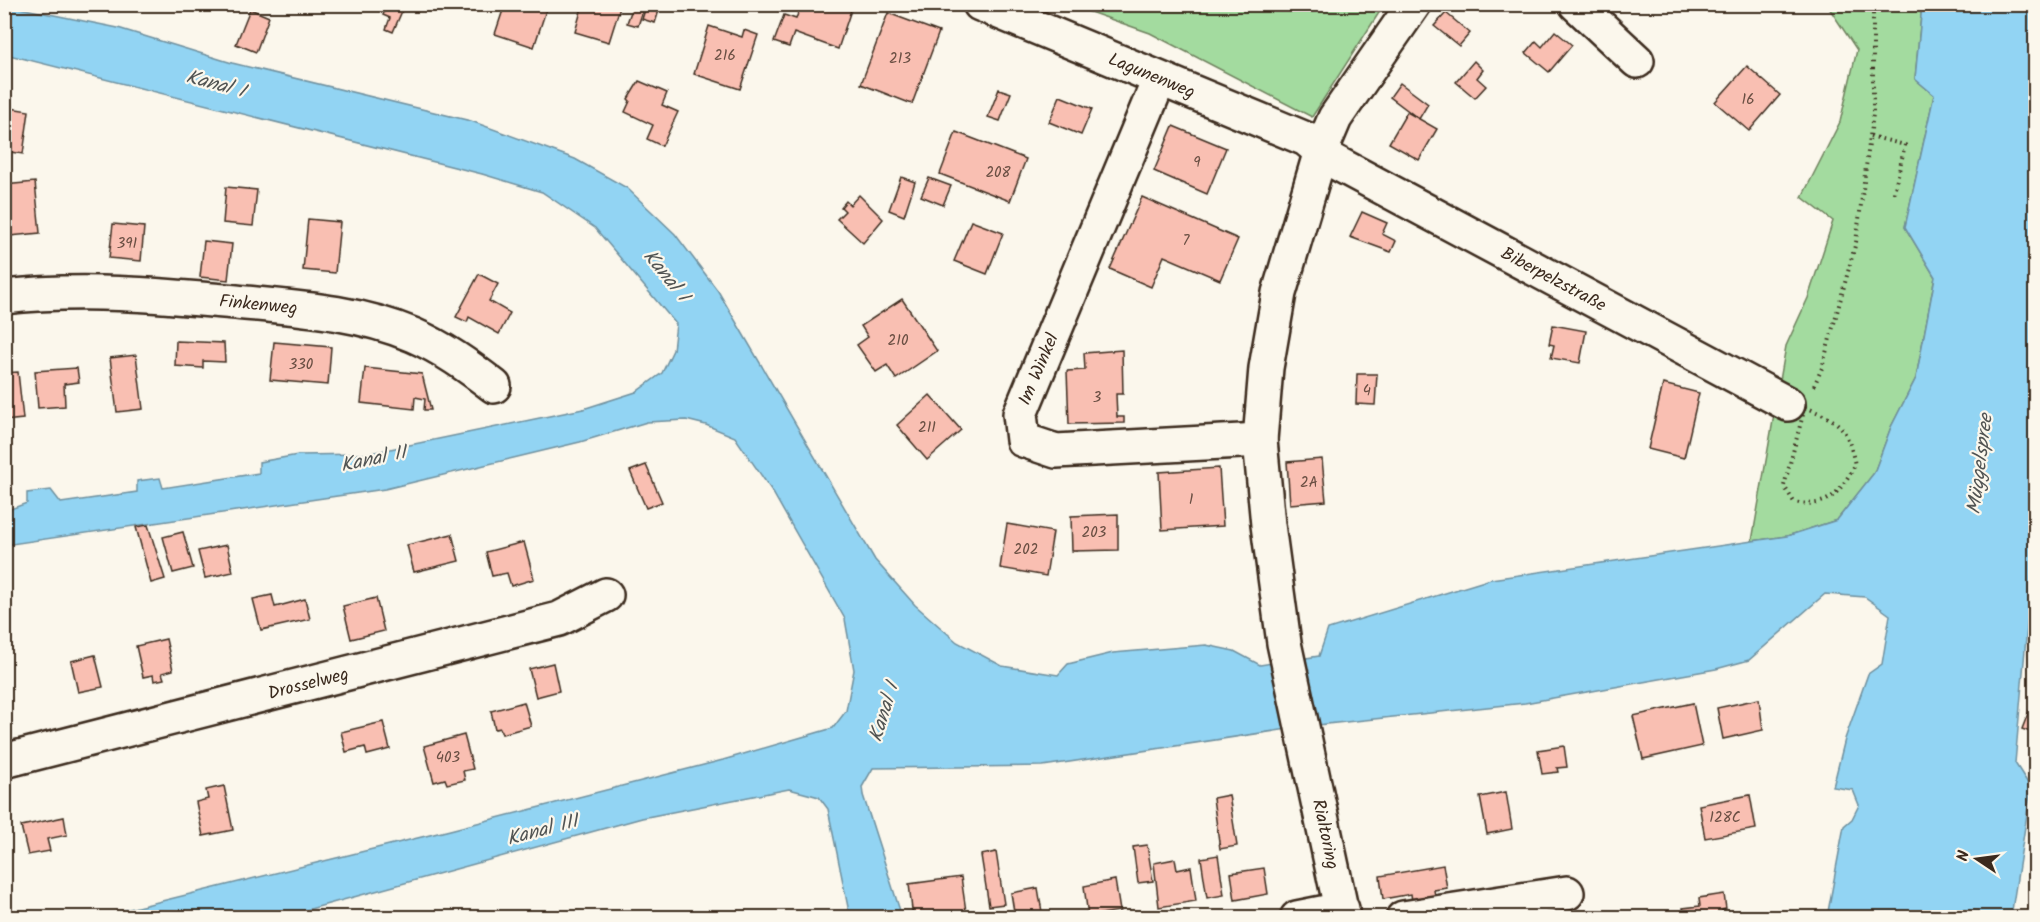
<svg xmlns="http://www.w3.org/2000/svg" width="2040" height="922" viewBox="0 0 2040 922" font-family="Kalam,sans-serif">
	<rect width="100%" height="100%" fill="#fbf7ec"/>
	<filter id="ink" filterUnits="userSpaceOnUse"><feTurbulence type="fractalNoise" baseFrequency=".0167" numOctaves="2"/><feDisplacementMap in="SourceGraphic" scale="12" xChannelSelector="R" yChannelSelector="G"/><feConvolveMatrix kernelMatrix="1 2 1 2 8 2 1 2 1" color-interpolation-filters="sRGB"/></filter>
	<g filter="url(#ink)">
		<!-- green -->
		<g fill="#a3db9f" stroke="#6f825e" stroke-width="1.5">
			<polygon points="1070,5 1384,5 1312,117 1150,33"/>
			<polygon points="1827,5 1922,5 1915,79 1934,95 1905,227 1935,277 1916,378 1891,427 1874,473 1837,520 1787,536 1752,541 1786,346 1808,298 1833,221 1802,197 1840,122 1857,50"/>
		</g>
		<!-- water -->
		<polygon fill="#92d4f3" stroke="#6f909e" stroke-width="1.5" points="5,5 118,28 232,63 471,121 575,159 627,188 675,234 718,291 875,560 915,605 957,642 1002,666 1058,675 1068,664 1113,653 1206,645 1234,651 1260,665 1319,656 1328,629 1491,579 1787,536 1837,520 1874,473 1891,427 1916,378 1935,277 1905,227 1934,95 1915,79 1922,5 2035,5 2036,525 2015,763 2031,788 2011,917 1827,917 1844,826 1852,819 1859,805 1853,790 1833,787 1845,739 1868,674 1882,664 1890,615 1865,597 1825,594 1749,660 1716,669 1525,703 1308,726 1043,766 873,768 862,787 863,795 902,917 850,917 828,809 819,797 789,789 642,818 281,917 97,917 450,830 723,760 833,728 846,711 854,670 845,619 772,491 735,437 706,425 686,420 647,422 580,442 385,489 5,545 5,511 27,503 27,493 51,490 61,503 137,492 137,481 160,478 163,488 259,473 259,462 298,455 366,454 583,409 636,392 662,373 673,350 676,324 595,228 542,192 482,174 5,54"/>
		<!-- building -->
		<g fill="#f9bfb2" stroke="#3b2a1e" stroke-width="1.5">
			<polygon points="387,4 405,4 393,32 386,29 390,18 383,15"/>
			<polygon points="505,4 548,4 534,47 495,34"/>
			<polygon points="583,4 621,4 609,42 575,32"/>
			<polygon points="645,4 638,26 627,23 633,6 629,4"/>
			<polygon points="647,4 661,4 655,23 642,19"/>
			<polygon points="801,4 843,4 852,7 838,49 794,33 789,47 774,42 784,15 796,19"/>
			<polygon points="250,9 269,17 256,52 236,44"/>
			<polygon points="888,13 939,32 912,104 861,84"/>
			<polygon points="1446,13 1470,33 1459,46 1434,26"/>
			<polygon points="709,26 742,37 744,30 758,35 740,89 694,74"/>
			<polygon points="1555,31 1572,45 1549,72 1526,53 1536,41 1542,47"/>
			<polygon points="1474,61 1483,70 1477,78 1486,86 1475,98 1456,82"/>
			<polygon points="1747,66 1780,95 1749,131 1715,102"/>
			<polygon points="639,81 667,93 662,105 678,112 662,146 647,139 653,125 625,112 630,101 628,99"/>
			<polygon points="1400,83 1428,104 1419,119 1390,97"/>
			<polygon points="999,89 1011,93 1000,121 988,117"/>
			<polygon points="1060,96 1092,109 1081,135 1049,122"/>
			<polygon points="4,107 29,111 23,154 4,151"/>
			<polygon points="1407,112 1437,129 1419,160 1389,143"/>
			<polygon points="1173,126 1226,148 1207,194 1154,171"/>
			<polygon points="956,132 1026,159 1010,201 940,174"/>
			<polygon points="901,177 915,182 904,216 889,210"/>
			<polygon points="929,178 951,186 943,205 921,196"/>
			<polygon points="35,182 40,233 10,236 8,215 4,216 4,185"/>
			<polygon points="226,187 257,190 253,226 223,223"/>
			<polygon points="859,195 883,219 863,243 837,219 845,211 841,207 846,201 850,205"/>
			<polygon points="1142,197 1238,239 1220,280 1164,256 1151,287 1110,269"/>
			<polygon points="1362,212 1387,223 1382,234 1396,241 1391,252 1350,237"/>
			<polygon points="308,219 340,222 335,273 303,270"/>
			<polygon points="971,221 1003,233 987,274 954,261"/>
			<polygon points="113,224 144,227 141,261 109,258"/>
			<polygon points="204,241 232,244 228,280 200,277"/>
			<polygon points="479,274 498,284 489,301 510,313 499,334 469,317 467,322 456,317"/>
			<polygon points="902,299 937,351 896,379 887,365 876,372 857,345 868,337 861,326"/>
			<polygon points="1553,325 1586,331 1580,363 1551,358 1554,345 1549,344"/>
			<polygon points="176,341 224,343 225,362 203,361 203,368 175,366"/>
			<polygon points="274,342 331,347 328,385 270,380"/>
			<polygon points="1122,350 1123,394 1116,394 1117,417 1124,417 1124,423 1069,424 1067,371 1085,370 1084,353"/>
			<polygon points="136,355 143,409 117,412 110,358"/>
			<polygon points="77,368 79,382 64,384 65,406 38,408 35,371"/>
			<polygon points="365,368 422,374 431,410 424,410 425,399 415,397 414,409 361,403"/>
			<polygon points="18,372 23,419 4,421 4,373"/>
			<polygon points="1357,374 1377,374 1375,405 1356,404"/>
			<polygon points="1663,384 1699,393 1684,458 1648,449"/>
			<polygon points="930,395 961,430 927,460 897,425"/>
			<polygon points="1322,459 1326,501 1290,504 1287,462"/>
			<polygon points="646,465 662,502 646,508 630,471"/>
			<polygon points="1219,468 1223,526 1162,530 1159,472"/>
			<polygon points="1118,514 1118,550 1072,551 1071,516"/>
			<polygon points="1007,524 1053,532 1046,576 1000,568"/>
			<polygon points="148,525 165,579 151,583 136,527"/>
			<polygon points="183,532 193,568 173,573 163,537"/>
			<polygon points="452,534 459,561 414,572 407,545"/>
			<polygon points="524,542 534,579 511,586 507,573 492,576 486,552"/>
			<polygon points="227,545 233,572 205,578 198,551"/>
			<polygon points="272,595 275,607 305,599 310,619 261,630 253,599"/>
			<polygon points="376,598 384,631 351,639 343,606"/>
			<polygon points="166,639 173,670 162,673 164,679 154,681 153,675 143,677 136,646"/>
			<polygon points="95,655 103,687 78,692 71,661"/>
			<polygon points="553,663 559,691 536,697 529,669"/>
			<polygon points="1759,699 1763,730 1723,739 1717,708"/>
			<polygon points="524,702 531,726 502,734 500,728 495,729 491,711"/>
			<polygon points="1693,703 1702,746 1643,759 1633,716"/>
			<polygon points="2029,711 2036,714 2036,734 2022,729"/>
			<polygon points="383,722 390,749 367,755 365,747 346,752 341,732"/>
			<polygon points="464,735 473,769 463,771 465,780 447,784 445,779 434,782 424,746"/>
			<polygon points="1564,746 1567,767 1557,768 1558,772 1542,774 1538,750"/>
			<polygon points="224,786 233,830 203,836 196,802 208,799 206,790"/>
			<polygon points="1506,792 1512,829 1487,834 1480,797"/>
			<polygon points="1229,795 1237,846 1220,849 1213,798"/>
			<polygon points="1750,795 1756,829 1705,838 1699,805"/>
			<polygon points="64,817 67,835 47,839 50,851 28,855 21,826"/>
			<polygon points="1147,845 1153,881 1138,883 1133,847"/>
			<polygon points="996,852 1004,904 989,906 981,855"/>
			<polygon points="1218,855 1224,895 1207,898 1201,858"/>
			<polygon points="1175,859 1177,870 1191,867 1196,901 1159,907 1154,863"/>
			<polygon points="1443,865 1447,888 1434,890 1435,896 1412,901 1411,894 1383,899 1380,876"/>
			<polygon points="1264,868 1268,894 1235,900 1231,873"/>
			<polygon points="961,877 967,918 913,918 909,884"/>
			<polygon points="1115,880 1120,911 1088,916 1084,886"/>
			<polygon points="1038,888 1043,918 1015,918 1011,893"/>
			<polygon points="1724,894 1726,909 1722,910 1723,918 1685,918 1683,908 1700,906 1699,898"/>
		</g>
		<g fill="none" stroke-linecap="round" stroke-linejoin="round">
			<defs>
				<g id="minor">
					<path id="s1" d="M980,4l326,135 25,21 457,244"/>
					<polyline points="1576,4 1637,61"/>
					<polyline points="1159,80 1020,414 1023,440 1056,451 1260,440"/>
					<path id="s2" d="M4,297c78,-9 154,-2 232,5 60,6 120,9 177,33 30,13 55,31 81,51"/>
					<path id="s3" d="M4,761l555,-142 47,-24"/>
					<polyline points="1297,918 1342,909"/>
					<polyline points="1343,918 1284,643 1268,525 1260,440 1266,368 1279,293 1321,151 1335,118 1414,4"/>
					<polyline points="1403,918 1567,893"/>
				</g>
			</defs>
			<!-- minor casing -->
			<use href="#minor" stroke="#3b2a1e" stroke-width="38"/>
			<!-- path -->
			<g stroke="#3b2a1e" stroke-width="4" stroke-dasharray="1.5 4.5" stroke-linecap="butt">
				<polyline points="1870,136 1905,145 1893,197"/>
				<polyline points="1814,386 1822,368 1856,242 1873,114 1873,4"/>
				<path d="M1805,407c36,15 42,19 50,58 -16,28 -26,44 -61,37l-10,-16z"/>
			</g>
			<!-- minor -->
			<use href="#minor" stroke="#fbf7ec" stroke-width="33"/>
		</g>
	</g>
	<g text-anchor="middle" stroke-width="4.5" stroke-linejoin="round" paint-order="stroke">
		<!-- number labels -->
		<g font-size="15" fill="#6a4f43">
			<text x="725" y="60">216</text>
			<text x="900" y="63">213</text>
			<text x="1748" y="104">16</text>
			<text x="1197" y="167">9</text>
			<text x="998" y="177">208</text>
			<text x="1186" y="245">7</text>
			<text x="127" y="248">391</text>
			<text x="898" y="345">210</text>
			<text x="301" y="369">330</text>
			<text x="1367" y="395">4</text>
			<text x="1097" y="402">3</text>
			<text x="927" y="432">211</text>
			<text x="1309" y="487">2A</text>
			<text x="1191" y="504">1</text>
			<text x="1094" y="537">203</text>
			<text x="1026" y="554">202</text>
			<text x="448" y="762">403</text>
			<text x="1725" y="822">128C</text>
		</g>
		<!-- street labels -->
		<g font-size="18" fill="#3b2a1e" stroke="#fbf7ec">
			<text dy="6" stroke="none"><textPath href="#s1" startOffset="186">Lagunenweg</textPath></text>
			<text dy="6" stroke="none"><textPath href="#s1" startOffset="638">Biberpelzstraße</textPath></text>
			<text dy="6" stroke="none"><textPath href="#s2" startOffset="255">Finkenweg</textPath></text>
			<text transform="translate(1038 369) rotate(-67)" y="6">Im Winkel</text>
			<text dy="6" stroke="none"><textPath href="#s3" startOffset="314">Drosselweg</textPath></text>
			<text transform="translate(1326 834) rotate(78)" y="6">Rialtoring</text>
		</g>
		<!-- water labels -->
		<g font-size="20" font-style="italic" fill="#515453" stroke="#fbf7ec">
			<text transform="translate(216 83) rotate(15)" y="7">Kanal I</text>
			<text transform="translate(667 275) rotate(51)" y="7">Kanal I</text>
			<text transform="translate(373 458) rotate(-12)" y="7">Kanal II</text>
			<text transform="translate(1979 464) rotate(-83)" y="7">Müggelspree</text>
			<text transform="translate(883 712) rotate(-73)" y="7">Kanal I</text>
			<text transform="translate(542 829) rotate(-15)" y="7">Kanal III</text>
		</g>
	</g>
	<!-- margin -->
	<rect width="2040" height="922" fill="none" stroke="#fbf7ec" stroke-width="24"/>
	<rect x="12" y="12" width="2016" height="898" fill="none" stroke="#3b2a1e" stroke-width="2" filter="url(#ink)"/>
	<!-- north arrow -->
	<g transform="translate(1977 859) rotate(283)" stroke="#fbf7ec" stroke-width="4.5" paint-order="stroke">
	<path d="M0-4.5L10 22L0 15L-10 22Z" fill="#3b2a1e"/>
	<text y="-9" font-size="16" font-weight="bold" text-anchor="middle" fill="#3b2a1e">N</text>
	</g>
</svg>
